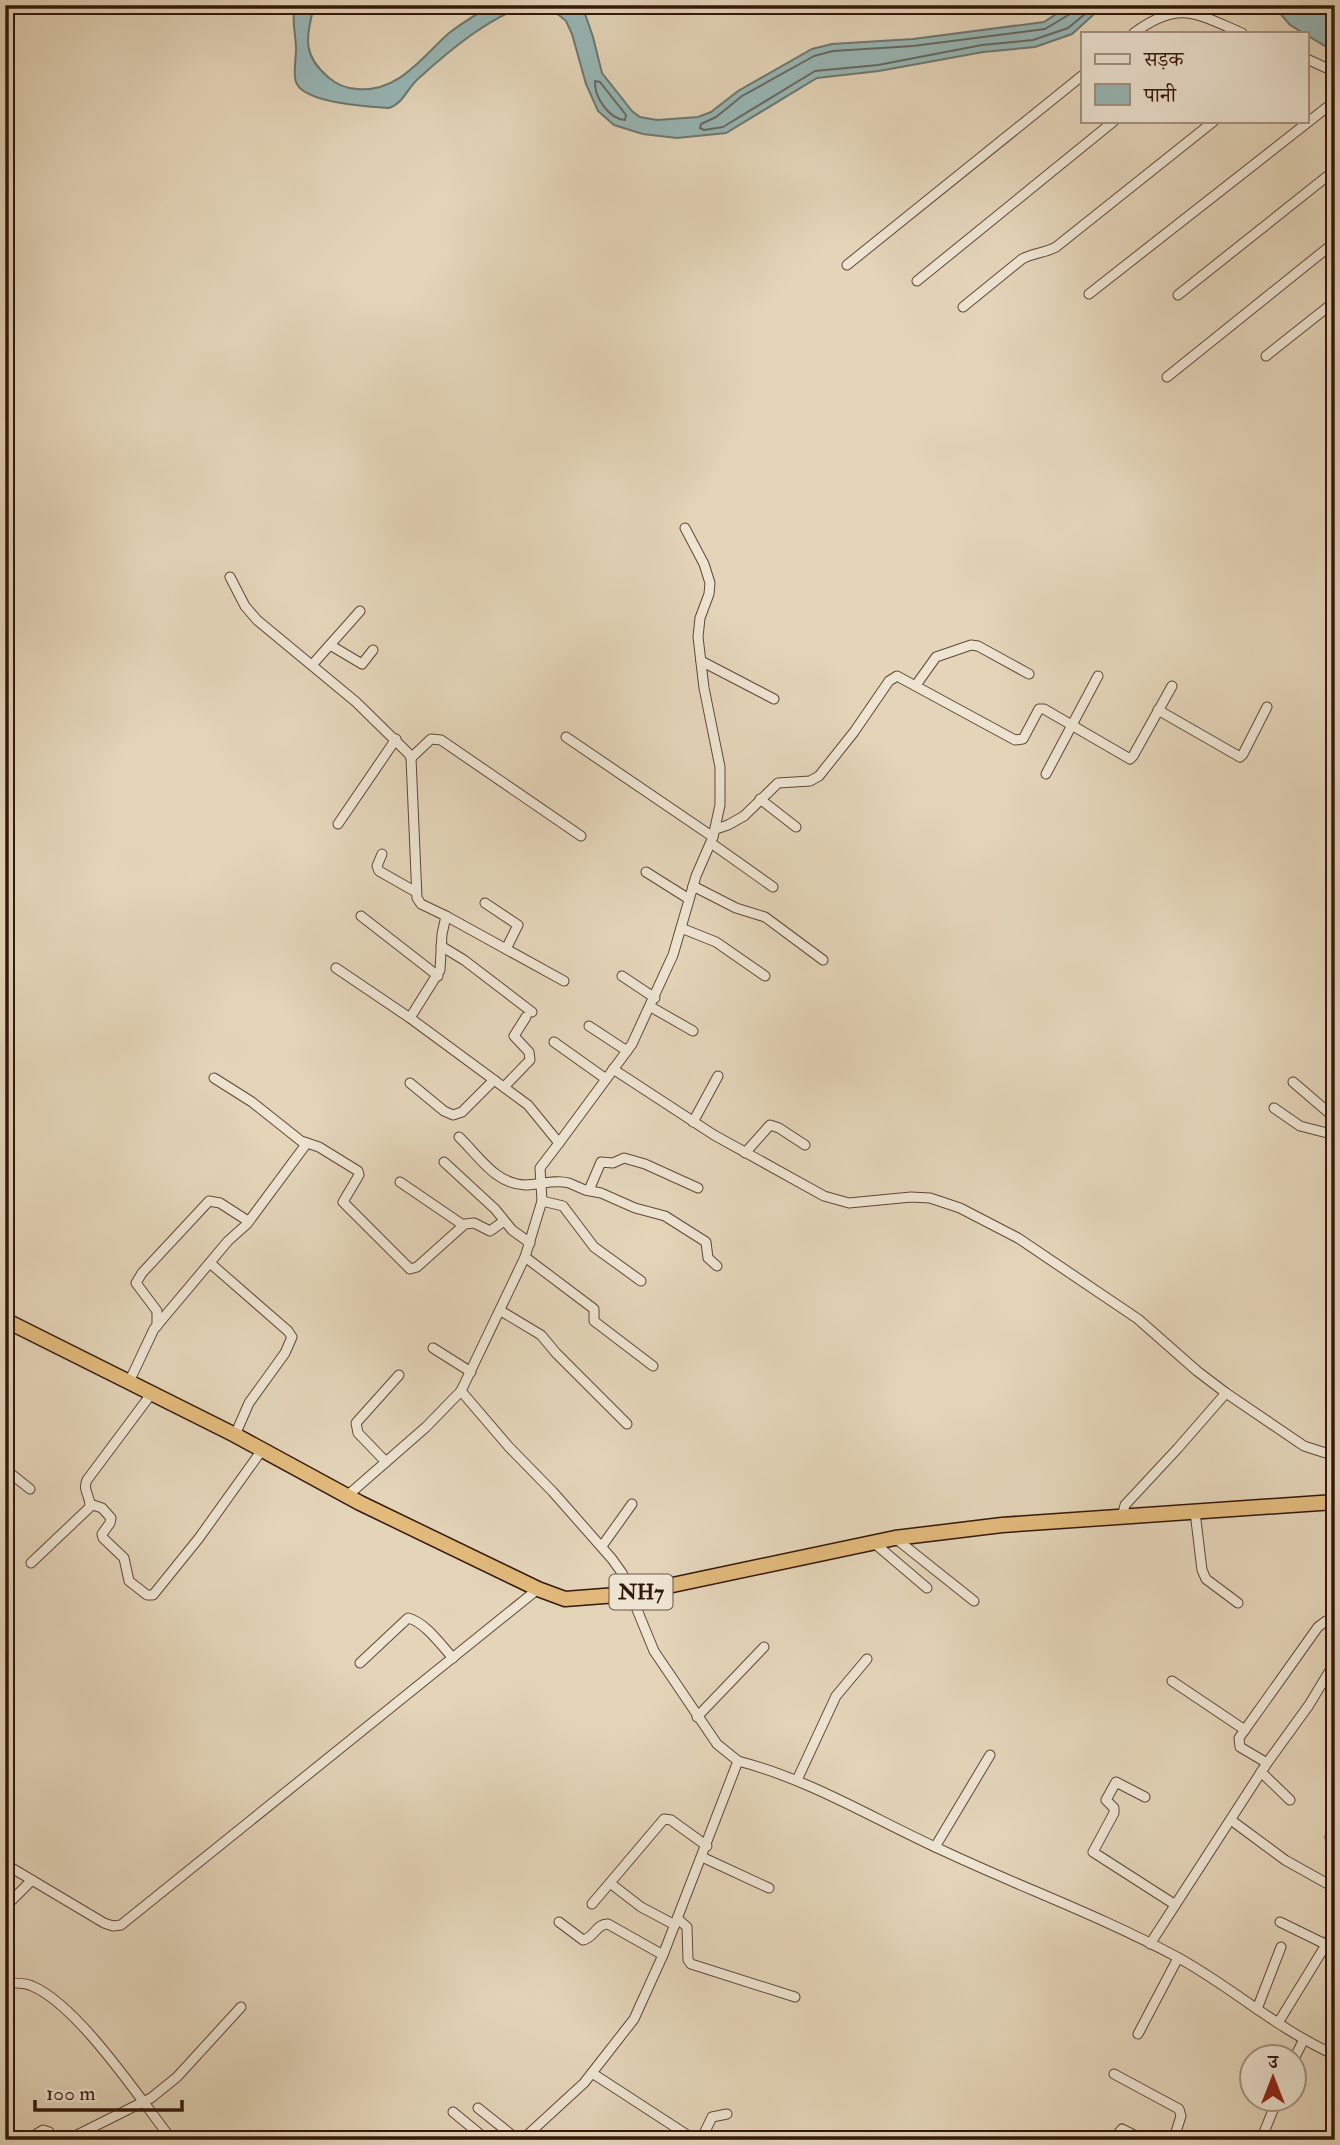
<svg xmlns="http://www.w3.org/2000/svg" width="1340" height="2145" viewBox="0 0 1340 2145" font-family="'IM FELL Double Pica','Noto Serif Devanagari',serif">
	<rect width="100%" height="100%" fill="#e4d5b9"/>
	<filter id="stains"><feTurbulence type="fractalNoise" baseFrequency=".00286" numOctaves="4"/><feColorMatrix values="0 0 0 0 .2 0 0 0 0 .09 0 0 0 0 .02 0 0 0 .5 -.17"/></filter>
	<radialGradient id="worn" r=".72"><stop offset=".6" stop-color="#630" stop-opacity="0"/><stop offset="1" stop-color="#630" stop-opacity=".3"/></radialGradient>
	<!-- water -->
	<g fill="#97b7b6" stroke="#6f7771" stroke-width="2">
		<path d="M295,5h19c-7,32 -13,49 14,72 9,8 17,11 29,12 41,4 64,-31 92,-56 12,-9 27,-19 41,-26 9,-5 26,-2 36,-2 -40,15 -75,44 -107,73 -11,9 -16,26 -30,30 -19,-1 -86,-5 -93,-26 -3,-9 0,-23 0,-33 0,-15 -5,-28 -1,-44z"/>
		<polygon points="540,5 582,5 593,37 602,73 632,111 640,117 657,120 698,117 711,112 738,91 812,49 832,44 913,39 1044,22 1070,5 1104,5 1072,34 1035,47 983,52 879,71 817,78 726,133 677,138 643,134 614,125 598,111 586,84 572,34 566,21 559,15"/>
		<polygon points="1273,5 1335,5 1335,52 1290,25"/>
	</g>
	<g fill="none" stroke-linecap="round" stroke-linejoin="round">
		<!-- shore -->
		<g stroke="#666860" stroke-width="2">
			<polyline points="1073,5 1070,14 1045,29 913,46 833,51 814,56 742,96 716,117 701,124 700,128 704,130 723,127 815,71 878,65 982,45 1033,40 1068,28 1096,5"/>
			<path d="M595,81l5,1 26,33 -1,5c-16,-1 -31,-23 -30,-39z"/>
		</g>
		<defs>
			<g id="minor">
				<path d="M1134,33c45,-33 61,-20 108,0"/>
				<polyline points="1307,59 1335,72"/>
				<polyline points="847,265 1083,75"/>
				<polyline points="917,281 1114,121"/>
				<polyline points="1089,294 1335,101"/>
				<polyline points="1178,295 1335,170"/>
				<path d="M963,307l59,-48c11,-6 23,-6 34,-12l158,-126"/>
				<polyline points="1266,356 1329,306 1335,303"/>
				<polyline points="1167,377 1335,242"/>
				<polyline points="230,577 245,606 257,620 356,702 409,754 411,758 417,898 421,904 446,916 442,934 440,970 410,1018"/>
				<polyline points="330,645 362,664 373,650"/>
				<polyline points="701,661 774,699"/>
				<polyline points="312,665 360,611"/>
				<polyline points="916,685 936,657 971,645 978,646 1029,674"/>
				<polyline points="1158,710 1240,757 1243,754 1267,707"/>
				<polyline points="566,737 713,837"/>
				<polyline points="411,758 431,739 441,740 581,836"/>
				<polyline points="1046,774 1098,676"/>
				<polyline points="760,799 796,827"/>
				<polyline points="338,824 396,739"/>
				<polyline points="716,829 728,825 744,816 778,783 810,781 819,776 854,732 889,681 897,676 1015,740 1023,739 1039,709 1044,709 1130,759 1133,756 1172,686"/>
				<polyline points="711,843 773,887"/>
				<polyline points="382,854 377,866 379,871 416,892"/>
				<polyline points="646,872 689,899"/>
				<polyline points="693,886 736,908 765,917 823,960"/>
				<polyline points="485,903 518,925 506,949"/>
				<polyline points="361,916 438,976"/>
				<polyline points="446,916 564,981"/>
				<polyline points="681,928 716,942 765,976"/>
				<polyline points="441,946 464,960 532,1012"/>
				<polyline points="336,968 410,1018 528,1105 559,1143 540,1168 542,1201 525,1257 461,1391 426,1427 347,1496"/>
				<polyline points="622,976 655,998"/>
				<polyline points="651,1007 693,1031"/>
				<polyline points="589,1026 627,1051"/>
				<polyline points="554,1042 606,1079"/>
				<polyline points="613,1069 714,1135 824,1196 849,1203 911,1197 930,1198 960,1208 1018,1238 1138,1319 1197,1371 1226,1393 1304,1446 1335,1456"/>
				<polyline points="214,1078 252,1102 301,1141 319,1147 358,1171 359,1175 343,1202 410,1269 417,1267 465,1224 474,1223 490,1231 504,1221"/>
				<polyline points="1293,1082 1335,1118"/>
				<polyline points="410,1083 444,1111 453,1115 462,1112 494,1080"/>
				<polyline points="504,1087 530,1060 529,1052 514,1036 526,1017"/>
				<polyline points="1274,1108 1300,1126 1335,1135"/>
				<polyline points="693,1122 718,1076"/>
				<path d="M459,1137c19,18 36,47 66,48 15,0 28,-6 44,-2l16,7 16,3 34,15 30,8 41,26 2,16 9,8"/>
				<polyline points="559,1143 632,1044 673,955 696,876 713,837 720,805 720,767 704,688 698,637 700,618 709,594 710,583 704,564 685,528"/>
				<polyline points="745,1153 770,1125 779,1128 805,1145"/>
				<polyline points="444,1162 495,1209 512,1230 530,1243"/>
				<polyline points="400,1182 463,1225"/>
				<polyline points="589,1190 601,1162 613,1163 624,1158 645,1164 698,1188"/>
				<polyline points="542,1201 563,1206 594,1247 641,1281"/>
				<polyline points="525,1257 594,1309 594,1321 653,1366"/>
				<polyline points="210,1263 288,1331 292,1337 285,1353 249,1403 235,1435"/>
				<polyline points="501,1311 541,1335 556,1353 627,1424"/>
				<polyline points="157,1326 157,1311 136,1283 142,1273 209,1201 220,1203 248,1221"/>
				<polyline points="5,1337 13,1325"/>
				<polyline points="433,1348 471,1372"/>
				<polyline points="129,1382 154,1329 228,1241 247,1224 307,1143"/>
				<polyline points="461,1391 509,1447 553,1492 612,1559 622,1573 654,1651 717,1744 738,1761 663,1955 634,2019 584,2083 522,2140"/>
				<polyline points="386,1462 358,1433 356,1423 399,1375"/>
				<polyline points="5,1469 30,1489"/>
				<polyline points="90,1504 102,1508 111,1518 110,1523 102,1534 103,1538 124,1558 129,1581 147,1595 153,1595 199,1538 262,1450"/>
				<polyline points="1195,1512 1202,1570 1206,1579 1238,1603"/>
				<polyline points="1122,1517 1125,1505 1178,1448 1226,1393"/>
				<polyline points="895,1538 974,1601"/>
				<polyline points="873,1542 927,1588"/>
				<polyline points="602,1546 632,1504"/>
				<path d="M31,1563l59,-56c1,-11 -8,-16 -3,-27l65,-87"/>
				<path d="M360,1663l48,-45c17,4 33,27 45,40"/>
				<polyline points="1172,1681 1245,1730"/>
				<polyline points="697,1717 764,1647"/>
				<path d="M738,1761c74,19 139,60 208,91 77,36 157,65 231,105 55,30 100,72 158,98"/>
				<polyline points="1267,1763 1240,1747 1239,1738 1318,1627 1326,1621 1335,1624"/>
				<polyline points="1261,1772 1290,1800"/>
				<polyline points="797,1780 836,1696 867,1659"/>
				<polyline points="1145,1797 1116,1782 1106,1800 1114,1808 1114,1813 1093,1852 1174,1904"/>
				<polyline points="1231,1820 1285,1860 1335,1888"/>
				<polyline points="1330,1837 1335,1829"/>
				<polyline points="935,1847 990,1755"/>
				<polyline points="702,1857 769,1888"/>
				<polyline points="5,1864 104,1923 113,1926 121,1925 538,1589"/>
				<polyline points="610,1883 641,1907 675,1925"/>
				<polyline points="592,1904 664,1819 671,1820 707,1846"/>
				<polyline points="5,1907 32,1880"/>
				<polyline points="678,1919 687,1927 688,1960 691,1964 795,1997"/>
				<path d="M559,1922l24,18c11,-2 14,-17 25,-16l55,31"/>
				<polyline points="1280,1922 1325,1944"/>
				<polyline points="1150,1944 1267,1763 1309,1705 1335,1662"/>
				<path d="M5,1982c9,2 18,0 27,4 46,19 108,113 140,154"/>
				<polyline points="1257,2009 1281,1947"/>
				<polyline points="1278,2023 1335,1930"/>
				<polyline points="1138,2034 1178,1958"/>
				<polyline points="1294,2059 1303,2041"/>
				<polyline points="592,2073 695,2140"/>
				<polyline points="1114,2074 1179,2109 1181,2116 1175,2135 1177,2140"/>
				<polyline points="478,2108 518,2140"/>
				<polyline points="453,2112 487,2140"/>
				<polyline points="27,2140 43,2130 49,2132 55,2140"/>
				<polyline points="67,2140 151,2098 177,2077 241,2007"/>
				<polyline points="701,2140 712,2117 727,2114"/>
				<polyline points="1113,2140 1122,2129 1144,2140"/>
				<polyline points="1261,2140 1277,2100"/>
			</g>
			<polyline id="trunk" points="5,1320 235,1435 360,1503 538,1589 565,1599 630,1594 895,1538 1002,1525 1335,1502"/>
		</defs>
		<!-- minor casing -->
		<use href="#minor" stroke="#604736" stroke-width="11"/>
		<!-- trunk casing -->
		<use href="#trunk" stroke="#34180a" stroke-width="17"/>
		<!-- minor -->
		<use href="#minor" stroke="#ede4d2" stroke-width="9"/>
		<!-- trunk -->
		<use href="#trunk" stroke="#e2ba7c" stroke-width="14"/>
	</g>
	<g text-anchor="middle" stroke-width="5" stroke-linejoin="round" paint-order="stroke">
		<!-- shield labels -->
		<rect fill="#ede4d2" stroke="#6c5546" stroke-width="2" x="609.5" y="1574.5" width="63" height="35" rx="5"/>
		<g font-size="21" font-weight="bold" fill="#34180a">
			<text x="641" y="1599">NH7</text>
		</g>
	</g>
	<!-- margin -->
	<rect width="1340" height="2145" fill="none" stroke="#e4d5b9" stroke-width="28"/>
	<rect x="7" y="7" width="1326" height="2131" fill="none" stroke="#34180a" stroke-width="3.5"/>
	<rect x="14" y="14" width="1312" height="2117" fill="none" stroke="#34180a" stroke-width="2"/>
	<!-- legend -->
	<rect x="1081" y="32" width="228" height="91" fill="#ede4d2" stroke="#a39282" stroke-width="2"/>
	<rect x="1095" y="54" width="35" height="10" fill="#ede4d2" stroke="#a39282" stroke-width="2"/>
	<text x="1144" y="66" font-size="21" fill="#34180a">सड़क</text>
	<rect x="1095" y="84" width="35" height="21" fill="#97b7b6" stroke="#a39282" stroke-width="2"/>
	<text x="1144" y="102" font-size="21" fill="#34180a">पानी</text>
	<!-- north arrow -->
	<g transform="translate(1273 2078)"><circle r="33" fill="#ede4d2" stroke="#a39282" stroke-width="2"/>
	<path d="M0-5L12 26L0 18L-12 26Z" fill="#8f2418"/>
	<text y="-10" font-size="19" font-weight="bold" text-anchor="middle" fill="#34180a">उ</text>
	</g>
	<!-- scale -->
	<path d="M35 2100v10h147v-10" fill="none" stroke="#34180a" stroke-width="3.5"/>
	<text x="46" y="2100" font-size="21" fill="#34180a" stroke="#ede4d2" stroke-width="5" paint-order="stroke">100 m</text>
	<rect width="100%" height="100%" filter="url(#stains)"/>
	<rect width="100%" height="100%" fill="url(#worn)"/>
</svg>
